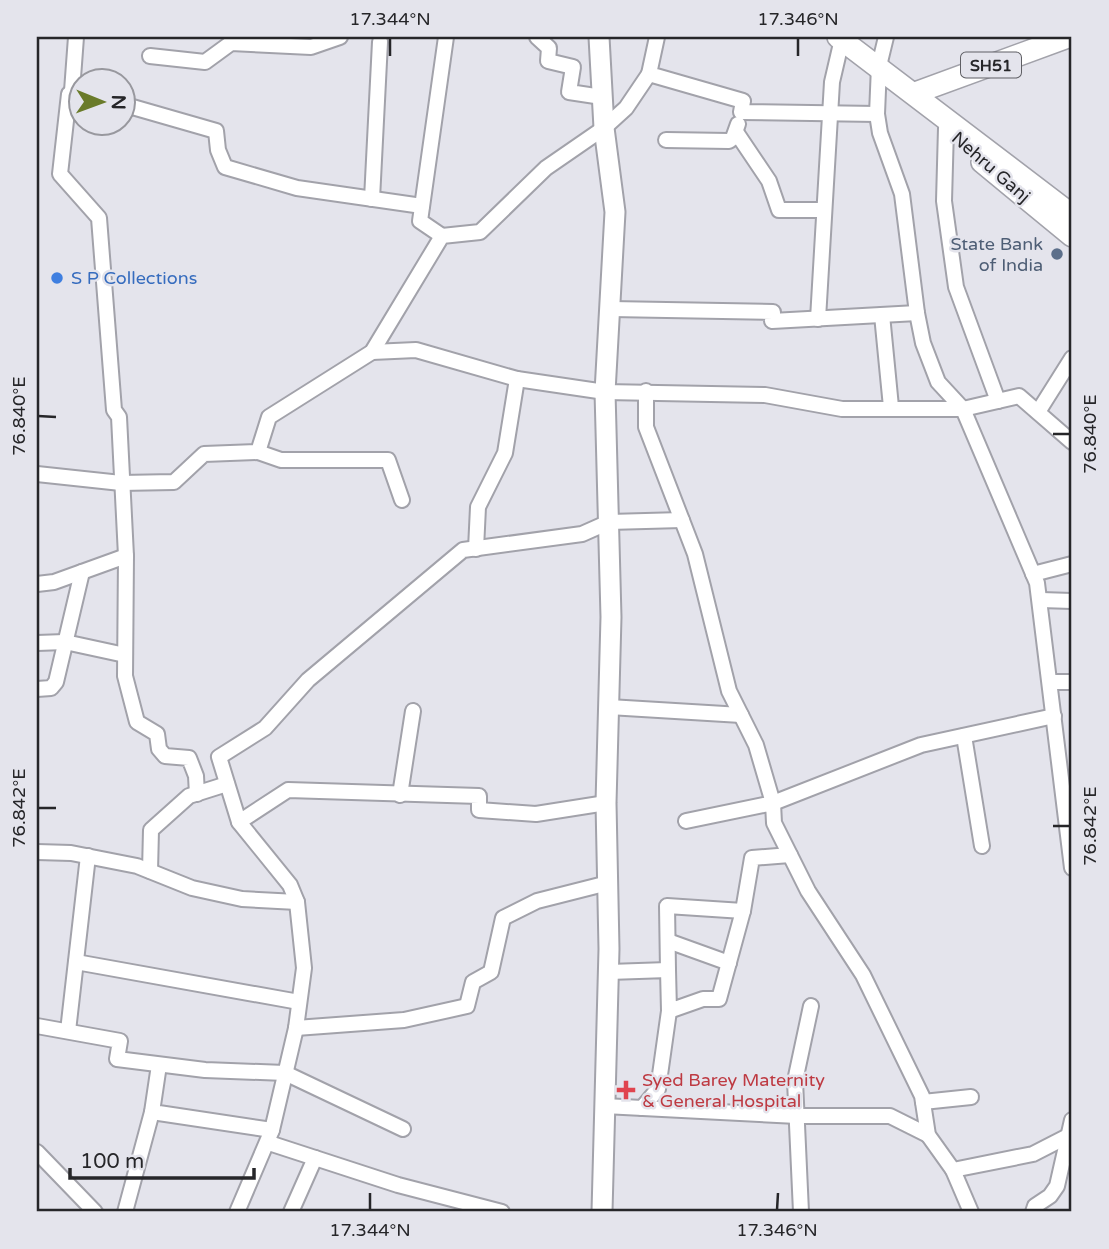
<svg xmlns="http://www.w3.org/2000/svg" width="1109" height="1249" viewBox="0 0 1109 1249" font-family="'Varela Round',sans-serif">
	<rect width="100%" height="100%" fill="#e4e4ec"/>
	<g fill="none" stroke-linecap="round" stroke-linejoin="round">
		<defs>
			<g id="minor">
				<polyline points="537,37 549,48 548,61 573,67 569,92 602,97"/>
				<polyline points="657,37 649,74 743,101 741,112 877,114"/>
				<polyline points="886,37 879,66 877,114 880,133 902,194 917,313 923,343 938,382 963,409 1037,583 1072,868"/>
				<polyline points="150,56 205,62 231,43 311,47 340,37"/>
				<polyline points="72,91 76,37"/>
				<polyline points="80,92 74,91 69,94 60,174 99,218 114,410 119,417 126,556 125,676 137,722 157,734 159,749 165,756 189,758 196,776 197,794"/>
				<polyline points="122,104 216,131 218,150 225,167 297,188 422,206"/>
				<polyline points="946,128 944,201 956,287 998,401"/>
				<polyline points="736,132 769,181 779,210 824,210"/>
				<polyline points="666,140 729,141 733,138 738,124"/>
				<polyline points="372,199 380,42"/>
				<polyline points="442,236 420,221 446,37"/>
				<polyline points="611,309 773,312 772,321 917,313"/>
				<polyline points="882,315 891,407"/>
				<polyline points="818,319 832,82 842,39"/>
				<polyline points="372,352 416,350 517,379 605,392 765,395 842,409 963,409 1019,396 1072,442"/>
				<polyline points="646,391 646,427 695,554 729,691 756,745 773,803 921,745 1054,716"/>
				<polyline points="1038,412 1072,358"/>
				<polyline points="258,452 281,460 388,460 402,500"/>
				<polyline points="37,474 121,483 174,482 204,454 258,452 269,417 372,352 442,236 480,232 546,168 604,128 626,108 649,74"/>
				<polyline points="476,549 478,507 505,453 517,379"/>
				<polyline points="1033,574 1072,564"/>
				<polyline points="37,584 54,582 126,556"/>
				<polyline points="1041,600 1072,601"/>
				<polyline points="37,643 65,642 125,655"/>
				<polyline points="1051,682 1072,682"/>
				<polyline points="37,689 51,688 56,682 82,572"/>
				<polyline points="609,707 741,715"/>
				<polyline points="964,736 982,846"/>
				<polyline points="400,795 413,711"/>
				<polyline points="686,821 773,803 774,823 808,891 863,975 922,1096 928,1135 953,1170 1033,1154 1072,1134"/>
				<polyline points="239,822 288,790 479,796 479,810 536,814 606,803"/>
				<polyline points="37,852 71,853 137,866 192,888 242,899 297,902"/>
				<polyline points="150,871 151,830 189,796 227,784"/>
				<polyline points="668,941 729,963"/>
				<polyline points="76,962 299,1002"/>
				<polyline points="668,970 667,906 743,911"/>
				<polyline points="609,972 668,970 669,1011 703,999 719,999 743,911 752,858 790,855"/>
				<polyline points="37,1026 120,1041 117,1059 205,1070 285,1073 403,1129"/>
				<polyline points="296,1028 404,1020 467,1006 473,982 491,972 503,918 537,901 608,883"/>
				<polyline points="68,1031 88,856"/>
				<polyline points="159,1065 152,1112 272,1130"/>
				<polyline points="923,1102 971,1097"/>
				<polyline points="604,1106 797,1116 890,1116 928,1135"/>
				<polyline points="642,1108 658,1089 669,1011"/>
				<polyline points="269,1143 398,1185 502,1212"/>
				<polyline points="37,1152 95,1212"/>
				<polyline points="953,1170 971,1212"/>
				<polyline points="125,1212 152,1112"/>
				<polyline points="237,1212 272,1130 296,1028 304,968 297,902 290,885 239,822 219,757 265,728 308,680 463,550 582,534 609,522 682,520"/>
				<polyline points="291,1212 315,1158"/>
				<polyline points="801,1212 795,1081 811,1006"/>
				<polyline points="1033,1212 1035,1206 1050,1196 1057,1186 1072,1120"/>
			</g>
			<polyline id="secondary" points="599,37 604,128 615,212 605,392 611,617 606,803 609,949 602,1212"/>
			<g id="primary">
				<polyline points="838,37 1072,215"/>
				<polyline points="915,93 1068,37"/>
				<polyline points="982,162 1072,236"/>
			</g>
		</defs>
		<!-- minor casing -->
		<use href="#minor" stroke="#a2a2aa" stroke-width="18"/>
		<!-- secondary casing -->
		<use href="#secondary" stroke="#a2a2aa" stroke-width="23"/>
		<!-- primary casing -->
		<use href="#primary" stroke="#a2a2aa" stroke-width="24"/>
		<!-- minor -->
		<use href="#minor" stroke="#fff" stroke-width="14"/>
		<!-- secondary -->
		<use href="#secondary" stroke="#fff" stroke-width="19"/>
		<!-- primary -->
		<use href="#primary" stroke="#fff" stroke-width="21"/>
	</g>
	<!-- ticks -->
	<path fill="none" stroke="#262629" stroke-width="2.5" d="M390,56v-18M798,56v-18M38,416l18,1M1053,434h17M38,808h18M1053,826h17M370,1210v-17M777,1210l1,-17"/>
	<!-- markers -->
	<circle fill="#5c6f8a" stroke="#e4e4ec" stroke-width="2.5" cx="1057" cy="254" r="7"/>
	<circle fill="#3f7fe0" stroke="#e4e4ec" stroke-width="2.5" cx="57" cy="278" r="7"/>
	<path fill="#e0444e" stroke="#e4e4ec" stroke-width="2.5" d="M622.5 1079.5h7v7h7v7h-7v7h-7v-7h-7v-7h7z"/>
	<g text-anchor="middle" stroke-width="5" stroke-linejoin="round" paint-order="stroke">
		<!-- shield labels -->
		<rect fill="#e4e4ec" stroke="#5f5f64" stroke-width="2" x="961" y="52.5" width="60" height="25" rx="5"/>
		<g font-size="16" font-weight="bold" fill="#262629">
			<text x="991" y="71">SH51</text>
		</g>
		<!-- street labels -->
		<g font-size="18" fill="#262629" stroke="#e4e4ec">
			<text transform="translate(991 167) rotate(41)" y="6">Nehru Ganj</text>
		</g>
		<!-- service labels -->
		<g font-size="18" fill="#4e5e75" stroke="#e4e4ec" text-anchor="end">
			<text x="1043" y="250">State Bank<tspan x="1043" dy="21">of India</tspan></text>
		</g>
		<!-- shop labels -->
		<g font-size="18" fill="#366cbe" stroke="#e4e4ec" text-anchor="start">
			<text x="71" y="284">S P Collections</text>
		</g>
		<!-- health labels -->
		<g font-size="18" fill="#be3a42" stroke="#e4e4ec" text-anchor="start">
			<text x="642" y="1086">Syed Barey Maternity<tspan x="642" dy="21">&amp; General Hospital</tspan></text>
		</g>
	</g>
	<!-- border -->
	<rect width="1109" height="1249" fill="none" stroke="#e4e4ec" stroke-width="77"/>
	<!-- north arrow -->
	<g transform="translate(102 102) rotate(91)"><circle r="33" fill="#e4e4ec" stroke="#98989e" stroke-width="2"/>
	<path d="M0-5L12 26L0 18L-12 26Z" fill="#6a7b2a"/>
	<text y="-10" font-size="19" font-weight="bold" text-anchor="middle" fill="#262629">N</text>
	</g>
	<!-- scale -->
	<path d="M70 1168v10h184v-10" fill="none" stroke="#262629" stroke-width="3.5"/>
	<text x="80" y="1168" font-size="21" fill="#262629" stroke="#e4e4ec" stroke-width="5" paint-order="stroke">100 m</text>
	<rect x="38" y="38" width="1032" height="1172" fill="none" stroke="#262629" stroke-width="2.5"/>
	<g font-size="18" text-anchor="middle" fill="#262629">
		<text x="390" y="25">17.344°N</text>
		<text x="798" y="25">17.346°N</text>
		<text transform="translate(19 416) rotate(-90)" y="6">76.840°E</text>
		<text transform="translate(1090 434) rotate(-90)" y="6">76.840°E</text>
		<text transform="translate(19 808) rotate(-90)" y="6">76.842°E</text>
		<text transform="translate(1090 826) rotate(-90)" y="6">76.842°E</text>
		<text x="370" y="1236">17.344°N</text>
		<text x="777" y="1236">17.346°N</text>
	</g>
</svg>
